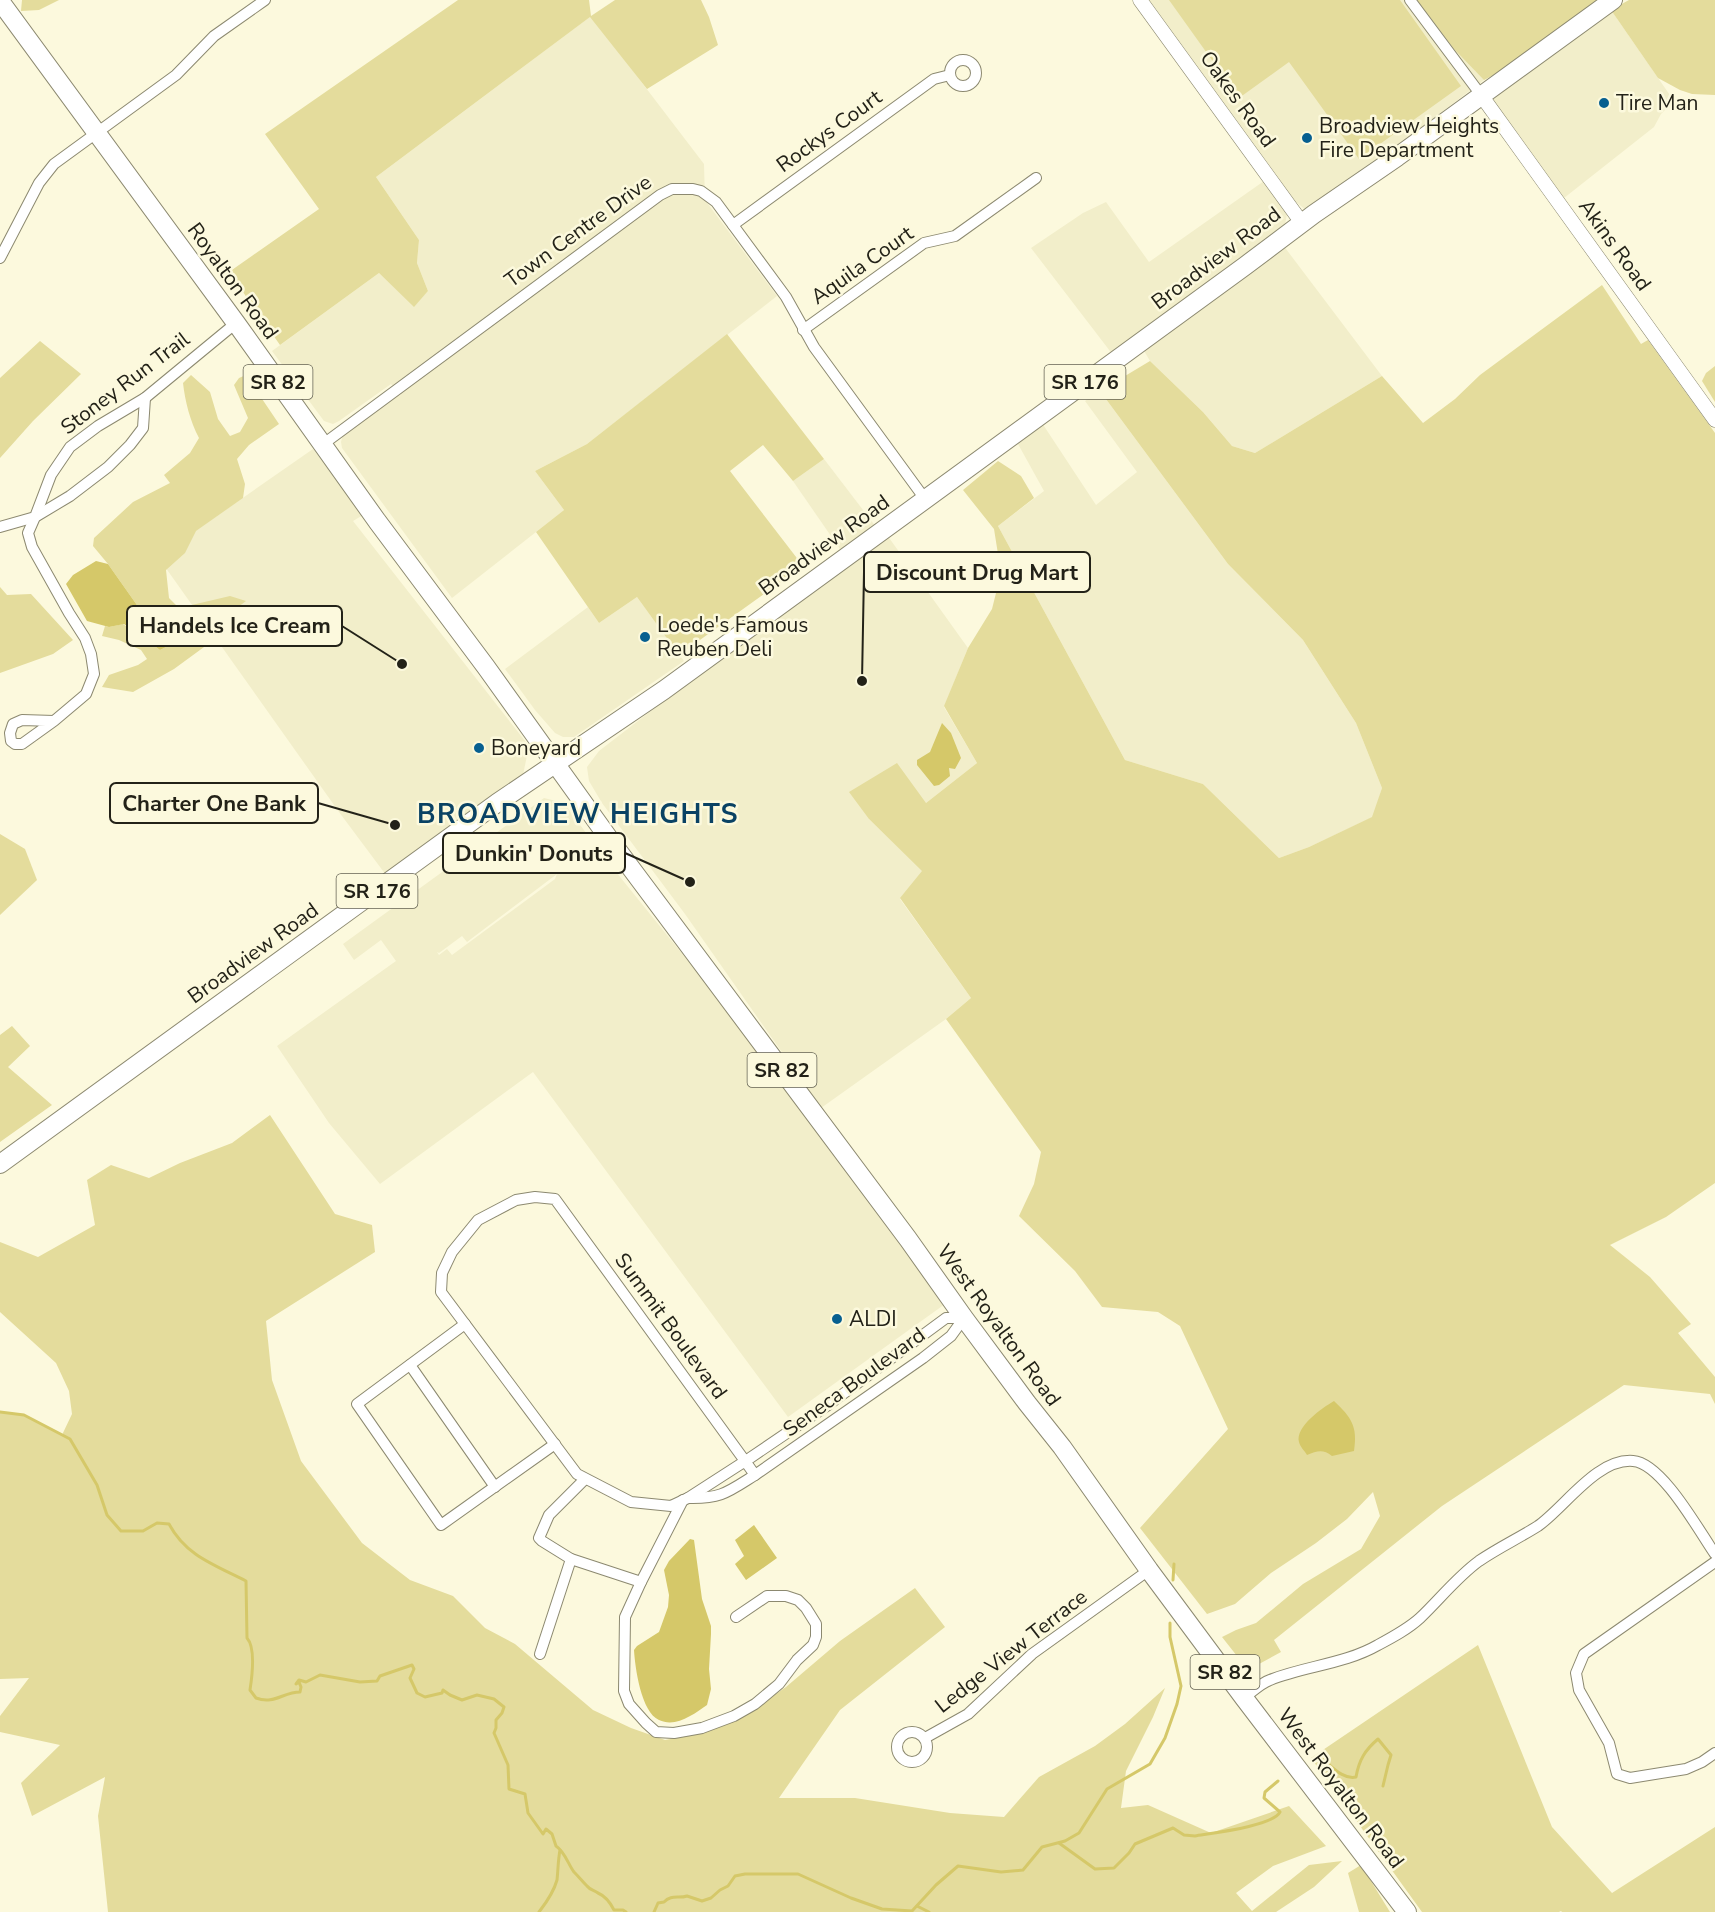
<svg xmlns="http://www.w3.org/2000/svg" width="1715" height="1912" viewBox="0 0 1715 1912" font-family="'Nunito Sans',sans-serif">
	<rect width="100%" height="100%" fill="#fcf9dd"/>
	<!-- built -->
	<g fill="#f2eeca" fill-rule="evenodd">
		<polygon points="1146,0 1598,0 1497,73 1484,80 1320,204 1307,211 1290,197"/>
		<polygon points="1611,10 1674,101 1661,114 1654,127 1564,198 1502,116 1492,97"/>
		<polygon points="591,16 704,164 705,200 777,296 587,444 535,471 564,510 452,598 342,448 341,442 343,435 396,396 401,395 391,384 339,421 333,424 324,421 272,351 379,273 414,306 428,291 417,263 419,240 376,177"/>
		<polygon points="1264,181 1287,214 1285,225 1113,355 1031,248 1083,213 1106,202 1149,262"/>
		<polygon points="1283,245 1382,376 1255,453 1232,446 1203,412 1150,361 1143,349"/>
		<polygon points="1100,391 1228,564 1303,640 1356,723 1382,788 1373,817 1309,847 1279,858 1203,784 1125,760 998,526 1044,491 1018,444 1042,423 1096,505 1137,472 1085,401"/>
		<polygon points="313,449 363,515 353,521 529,746 523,775 386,875 339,812 158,557"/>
		<polygon points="824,459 876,527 842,552 793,481"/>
		<polygon points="887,535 968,648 944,707 977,763 926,803 869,819 923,871 900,899 971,998 946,1019 821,1108 685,914 602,803 589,781 587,767 599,751 747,637"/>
		<polygon points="637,597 684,661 574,737 563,737 555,733 535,710 505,669 588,607 599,623"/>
		<path d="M544,798l20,5 31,42 -2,2 2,-1 127,157 223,301 -157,113 -255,-345 -153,112 -51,-61 -52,-77 119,-85 -15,-21 -27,20 -11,-16zM557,874l-2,5 -103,76 -5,-6 -8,6 -2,-3 2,1 23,-17 5,6z"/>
	</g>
	<!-- green -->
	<g fill="#e4dc9c">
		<polygon points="22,0 59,0 39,10 21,11"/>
		<polygon points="458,0 589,0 591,16 615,0 701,0 709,17 718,45 647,89 590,17 376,177 419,240 417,263 428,291 414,307 379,273 280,345 229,272 319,209 265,134"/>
		<polygon points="1169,0 1400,0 1461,86 1359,159 1289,62 1239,98"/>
		<polygon points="1417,0 1598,0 1497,73 1484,80 1454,49"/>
		<polygon points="1629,0 1715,0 1715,95 1692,94 1680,90 1658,78 1611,10"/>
		<polygon points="1602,285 1641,344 1648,340 1715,433 1715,1183 1666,1217 1610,1245 1650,1277 1691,1324 1678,1333 1715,1377 1715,1404 1710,1394 1624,1385 1442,1506 1274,1640 1281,1652 1248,1670 1222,1637 1236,1630 1256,1623 1303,1584 1361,1549 1380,1516 1373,1492 1347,1519 1316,1543 1271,1573 1235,1604 1207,1614 1140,1528 1228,1429 1180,1326 1158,1312 1102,1307 1075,1271 1019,1216 1034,1184 1041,1152 946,1019 971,998 900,898 922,871 869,819 849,792 897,763 926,803 977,763 944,706 968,648 992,609 1001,573 994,529 963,490 998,461 1021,476 1034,498 998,526 1125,760 1203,784 1279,858 1309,847 1372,817 1382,788 1356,723 1303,640 1228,564 1100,391 1150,361 1203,412 1232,446 1255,453 1382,376 1423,423 1455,399 1480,375"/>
		<polygon points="727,334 824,459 793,481 763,445 730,471 803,566 679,655 637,597 599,623 536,532 564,510 535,471 587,444"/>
		<polygon points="40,341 81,374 33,421 0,458 0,378"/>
		<polygon points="1715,366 1715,402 1702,381 1706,373"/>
		<path d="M191,375l19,17 8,27 12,17 10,-4 8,-14 -14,-33 5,-7 7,-3 33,49 -30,21 -12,14 8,25 -2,14 -47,33 -11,22 -19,17 3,28 10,10 51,-12 16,5 -37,28 6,10 -41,30 -41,23 -31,-5 7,-12 29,-10 9,-6 -6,-9 -22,-10 -17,-4 3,-10 4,1 14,-3 37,26 8,-4 4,-19c-9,-12 -18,-18 -33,-19l-31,-44 -15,-18 1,-8 39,-36 37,-19 -6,-8 26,-22 9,-15c-9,-17 -14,-37 -16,-55z"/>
		<polygon points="0,587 7,595 31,594 73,640 53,654 0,673"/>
		<polygon points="0,834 25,849 37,880 0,915"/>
		<polygon points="12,1026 30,1046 8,1067 52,1105 0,1142 0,1035"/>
		<polygon points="270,1115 335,1214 372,1225 375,1252 266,1321 272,1380 301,1461 362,1543 410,1580 453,1596 485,1628 515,1644 593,1710 631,1728 665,1740 682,1737 744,1716 786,1687 840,1641 915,1588 945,1627 840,1710 779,1798 855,1798 950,1813 1004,1817 1039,1777 1095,1746 1125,1724 1165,1688 1153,1717 1126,1771 1121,1808 1148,1805 1211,1833 1289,1806 1326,1846 1273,1866 1236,1893 1252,1911 1309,1865 1342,1861 1314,1887 1276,1912 108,1912 98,1816 105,1777 32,1816 21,1783 60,1745 0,1732 0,1716 29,1678 0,1679 0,1412 24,1415 62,1435 72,1414 69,1391 56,1363 0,1312 0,1242 38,1257 95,1225 87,1180 111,1165 149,1178 180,1163 232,1143"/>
		<polygon points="1478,1645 1552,1827 1612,1893 1715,1827 1715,1912 1562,1912 1561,1911 1559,1912 1422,1912 1311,1758"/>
		<polygon points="1361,1865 1390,1912 1359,1912 1348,1873"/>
	</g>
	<!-- water -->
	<g fill="#d5c869">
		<path d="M96,561l12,3 31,44c15,1 24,7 33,19l-4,19 -8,4 -36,-26 -15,3 -22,-6 -21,-37 7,-9z"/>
		<polygon points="942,723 951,733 961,758 955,769 949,768 950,776 939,785 934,786 917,765 917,760 930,752"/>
		<path d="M1334,1401c17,16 24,25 20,50l-22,5c-9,-7 -15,-5 -25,-1 -2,-4 -7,-8 -8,-13 -4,-15 23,-34 35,-41z"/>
		<polygon points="754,1525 777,1558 746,1580 735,1564 744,1556 735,1540"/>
		<path d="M690,1539l4,1 8,59 9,27v8l-2,35 2,20 -4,16c-13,9 -31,23 -48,15 -18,-8 -24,-53 -25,-70l3,-4 22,-14 9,-25 1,-12 -5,-25 5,-9z"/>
	</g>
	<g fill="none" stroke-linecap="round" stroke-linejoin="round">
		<!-- stream -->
		<g stroke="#d5c869" stroke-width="3">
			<path d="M0,1412l24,3 46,24 27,46 10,30 14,16h22l14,-8 12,1c17,32 46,41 77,57l1,57c9,10 5,39 3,52l6,8c18,7 27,-6 44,-6l1,-5 -2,-5 -3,2 3,-4 7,2 14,-7 40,7 17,-1 3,-5 32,-11 2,4 -4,9 7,15 8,4 17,-4 1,-3 7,5 12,5 15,-5 17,4 10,8 -2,6 -6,7v8l-2,5 14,32 1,24 16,5 3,19 15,21 3,-5 6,5 4,12c9,6 12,18 18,26 5,5 8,9 13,14 3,4 7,4 11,7 7,3 13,11 16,17h9l3,2"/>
			<polyline points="1173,1580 1174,1564"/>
			<path d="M1320,1757c11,8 22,23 36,20 3,-17 9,-27 22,-38l13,16 -3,10 -5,21"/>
			<path d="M1059,1843l36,26 19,-1 15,-15 6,-9 38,-16 11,7 11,1c18,-3 78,-10 85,-24l-16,-14 1,-6 13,-11"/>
			<polyline points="917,1906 929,1912"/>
			<path d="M539,1912c7,-9 15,-21 18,-32 1,-8 1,-20 3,-30"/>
			<path d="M654,1912l4,-9 6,-1c7,-8 15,-3 23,-6l15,5 9,-3 9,-8 8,-4 7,-10 10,-2h53l53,24 31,11 30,2 24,-26 22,-19 43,6 22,-2 19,-23 23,-6 14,-8 28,-44 43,-25 15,-26 12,-34 4,-18 -11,-49v-14"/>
		</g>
		<defs>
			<g id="minor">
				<polyline points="1410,0 1481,95"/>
				<circle cx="963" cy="73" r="13"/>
				<polyline points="733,225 934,79 950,75"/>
				<polyline points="0,258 39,183 54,164 176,75 214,36 265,0"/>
				<polyline points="803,330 924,243 955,236 1036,178"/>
				<polyline points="322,445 660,195 672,189 693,189 701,191 716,202 786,297 814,347 925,499"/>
				<polyline points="0,527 35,517 51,475 70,447 98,426 145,398 236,323"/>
				<polyline points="54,721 22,744 15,744 11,741 10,733 13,724 22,720 54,721 86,694 94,674 91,654 85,638 69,613 32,547 28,533 35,517 70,496 108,467 130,445 143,428 145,398"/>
				<polyline points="465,1324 357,1404 441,1525 555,1444"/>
				<polyline points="410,1365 495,1487"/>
				<polyline points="755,1475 745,1461 555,1199 535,1197 516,1200 478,1220 452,1252 442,1273 441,1292 577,1474 631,1502 671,1506 688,1498 750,1458 828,1405 946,1318 964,1318"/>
				<polyline points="585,1479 549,1515 539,1538 542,1541 571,1559 641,1582"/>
				<path d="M688,1498c33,1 40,-6 67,-23l168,-117 28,-22 13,-18"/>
				<polyline points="683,1500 641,1582 625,1617 624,1691 629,1704 646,1723 656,1732 674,1733 702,1728 734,1716 755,1704 779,1684 797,1660 813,1645 816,1637 816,1624 806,1608 798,1600 786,1596 767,1596 736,1617"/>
				<polyline points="1715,1562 1584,1654 1576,1673 1579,1690 1609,1743 1617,1774 1630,1778 1686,1769 1702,1762 1715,1753"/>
				<polyline points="540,1654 571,1559"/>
				<path d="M1244,1698c8,-6 17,-15 26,-18 35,-14 75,-16 108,-35 15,-8 30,-16 42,-27 20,-19 37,-41 59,-57 19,-13 40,-23 59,-35 27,-19 59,-68 95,-65 29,2 66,70 82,93"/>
				<circle cx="912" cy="1747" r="15"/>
				<polyline points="925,1738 968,1714 1032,1654 1149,1570"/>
			</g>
			<g id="tertiary">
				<polyline points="1140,0 1302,223"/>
				<polyline points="1481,95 1715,420"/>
			</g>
			<g id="primary">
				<polyline points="0,1 236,323 377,521 486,667 610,840 908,1239 964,1318 1027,1403 1062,1447 1149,1570 1244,1698 1407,1912"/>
				<polyline points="0,1164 497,803 664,690 1245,266 1314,214 1397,157 1613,0"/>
			</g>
		</defs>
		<!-- minor casing -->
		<use href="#minor" stroke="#8c8970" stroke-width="12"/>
		<!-- tertiary casing -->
		<use href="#tertiary" stroke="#8c8970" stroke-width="15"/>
		<!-- primary casing -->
		<use href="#primary" stroke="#8c8970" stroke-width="20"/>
		<!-- minor -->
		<use href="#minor" stroke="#fff" stroke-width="10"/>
		<!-- tertiary -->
		<use href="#tertiary" stroke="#fff" stroke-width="14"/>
		<!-- primary -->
		<use href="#primary" stroke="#fff" stroke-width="18"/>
	</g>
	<!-- markers -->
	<g fill="#075f90" stroke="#fcf9dd" stroke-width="2">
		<circle cx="1604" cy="103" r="6"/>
		<circle cx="1307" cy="138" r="6"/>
		<circle cx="645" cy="637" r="6"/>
		<circle cx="479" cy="748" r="6"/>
		<circle cx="837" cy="1319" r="6"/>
	</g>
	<g text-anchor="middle" stroke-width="5" stroke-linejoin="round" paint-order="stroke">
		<!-- shield labels -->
		<g fill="#fcf9dd" stroke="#646253" stroke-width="1.5">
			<rect x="243.5" y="365" width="69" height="34" rx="4.5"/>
			<rect x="1044.5" y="365" width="81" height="34" rx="4.5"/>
			<rect x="336.5" y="874" width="81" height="34" rx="4.5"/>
			<rect x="747.5" y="1053" width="69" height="34" rx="4.5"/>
			<rect x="1190.5" y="1655" width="69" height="34" rx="4.5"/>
		</g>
		<g font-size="20" font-weight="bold" fill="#232218">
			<text x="278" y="389">SR 82</text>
			<text x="1085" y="389">SR 176</text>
			<text x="377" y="898">SR 176</text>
			<text x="782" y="1077">SR 82</text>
			<text x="1225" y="1679">SR 82</text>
		</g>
		<!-- street labels -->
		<g font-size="21" fill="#232218" stroke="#fcf9dd">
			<text transform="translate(1238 99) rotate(54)" y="7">Oakes Road</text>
			<text transform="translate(829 131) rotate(-36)" y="7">Rockys Court</text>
			<text transform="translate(578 231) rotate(-36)" y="7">Town Centre Drive</text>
			<text transform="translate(1615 245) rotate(54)" y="7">Akins Road</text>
			<text transform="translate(1216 258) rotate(-37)" y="7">Broadview Road</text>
			<text transform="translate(862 265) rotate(-35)" y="7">Aquila Court</text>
			<text transform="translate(233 281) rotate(54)" y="7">Royalton Road</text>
			<text transform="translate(125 383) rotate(-37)" y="7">Stoney Run Trail</text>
			<text transform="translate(824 545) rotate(-36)" y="7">Broadview Road</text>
			<text transform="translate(253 953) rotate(-36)" y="7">Broadview Road</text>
			<text transform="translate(999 1325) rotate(54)" y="7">West Royalton Road</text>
			<text transform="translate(671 1326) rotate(54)" y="7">Summit Boulevard</text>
			<text transform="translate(854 1382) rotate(-36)" y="7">Seneca Boulevard</text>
			<text transform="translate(1011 1651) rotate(-38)" y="7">Ledge View Terrace</text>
			<text transform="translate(1341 1788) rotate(53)" y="7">West Royalton Road</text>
		</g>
		<!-- poi labels -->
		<g font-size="21" fill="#232218" stroke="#fcf9dd" text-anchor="start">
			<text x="1616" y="110">Tire Man</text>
			<text x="1319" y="133">Broadview Heights<tspan x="1319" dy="24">Fire Department</tspan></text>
			<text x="657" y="632">Loede's Famous<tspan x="657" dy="24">Reuben Deli</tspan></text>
			<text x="491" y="755">Boneyard</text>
			<text x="849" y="1326">ALDI</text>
		</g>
		<!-- district labels -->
		<g font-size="27" font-weight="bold" letter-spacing="1.5" fill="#0a4264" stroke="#fcf9dd">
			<text x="578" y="823">BROADVIEW HEIGHTS</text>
		</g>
	</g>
	<!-- callouts -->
	<path fill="none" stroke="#232218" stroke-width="2" d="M862 681L864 572M402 664L342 626M395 825L318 803M690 882L625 853"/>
	<g fill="#232218" stroke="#fcf9dd" stroke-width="2">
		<circle cx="862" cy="681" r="6"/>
		<circle cx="402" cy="664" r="6"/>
		<circle cx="395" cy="825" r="6"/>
		<circle cx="690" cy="882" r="6"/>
	</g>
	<g fill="#fcf9dd" stroke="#232218" stroke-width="2">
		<rect x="864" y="552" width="226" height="40" rx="6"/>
		<rect x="127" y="606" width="215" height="40" rx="6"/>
		<rect x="110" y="783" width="208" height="40" rx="6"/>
		<rect x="443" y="833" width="182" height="40" rx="6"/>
	</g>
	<g font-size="22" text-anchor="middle" font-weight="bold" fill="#232218">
		<text x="977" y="580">Discount Drug Mart</text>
		<text x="235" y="633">Handels Ice Cream</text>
		<text x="214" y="811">Charter One Bank</text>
		<text x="534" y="861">Dunkin' Donuts</text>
	</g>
</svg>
